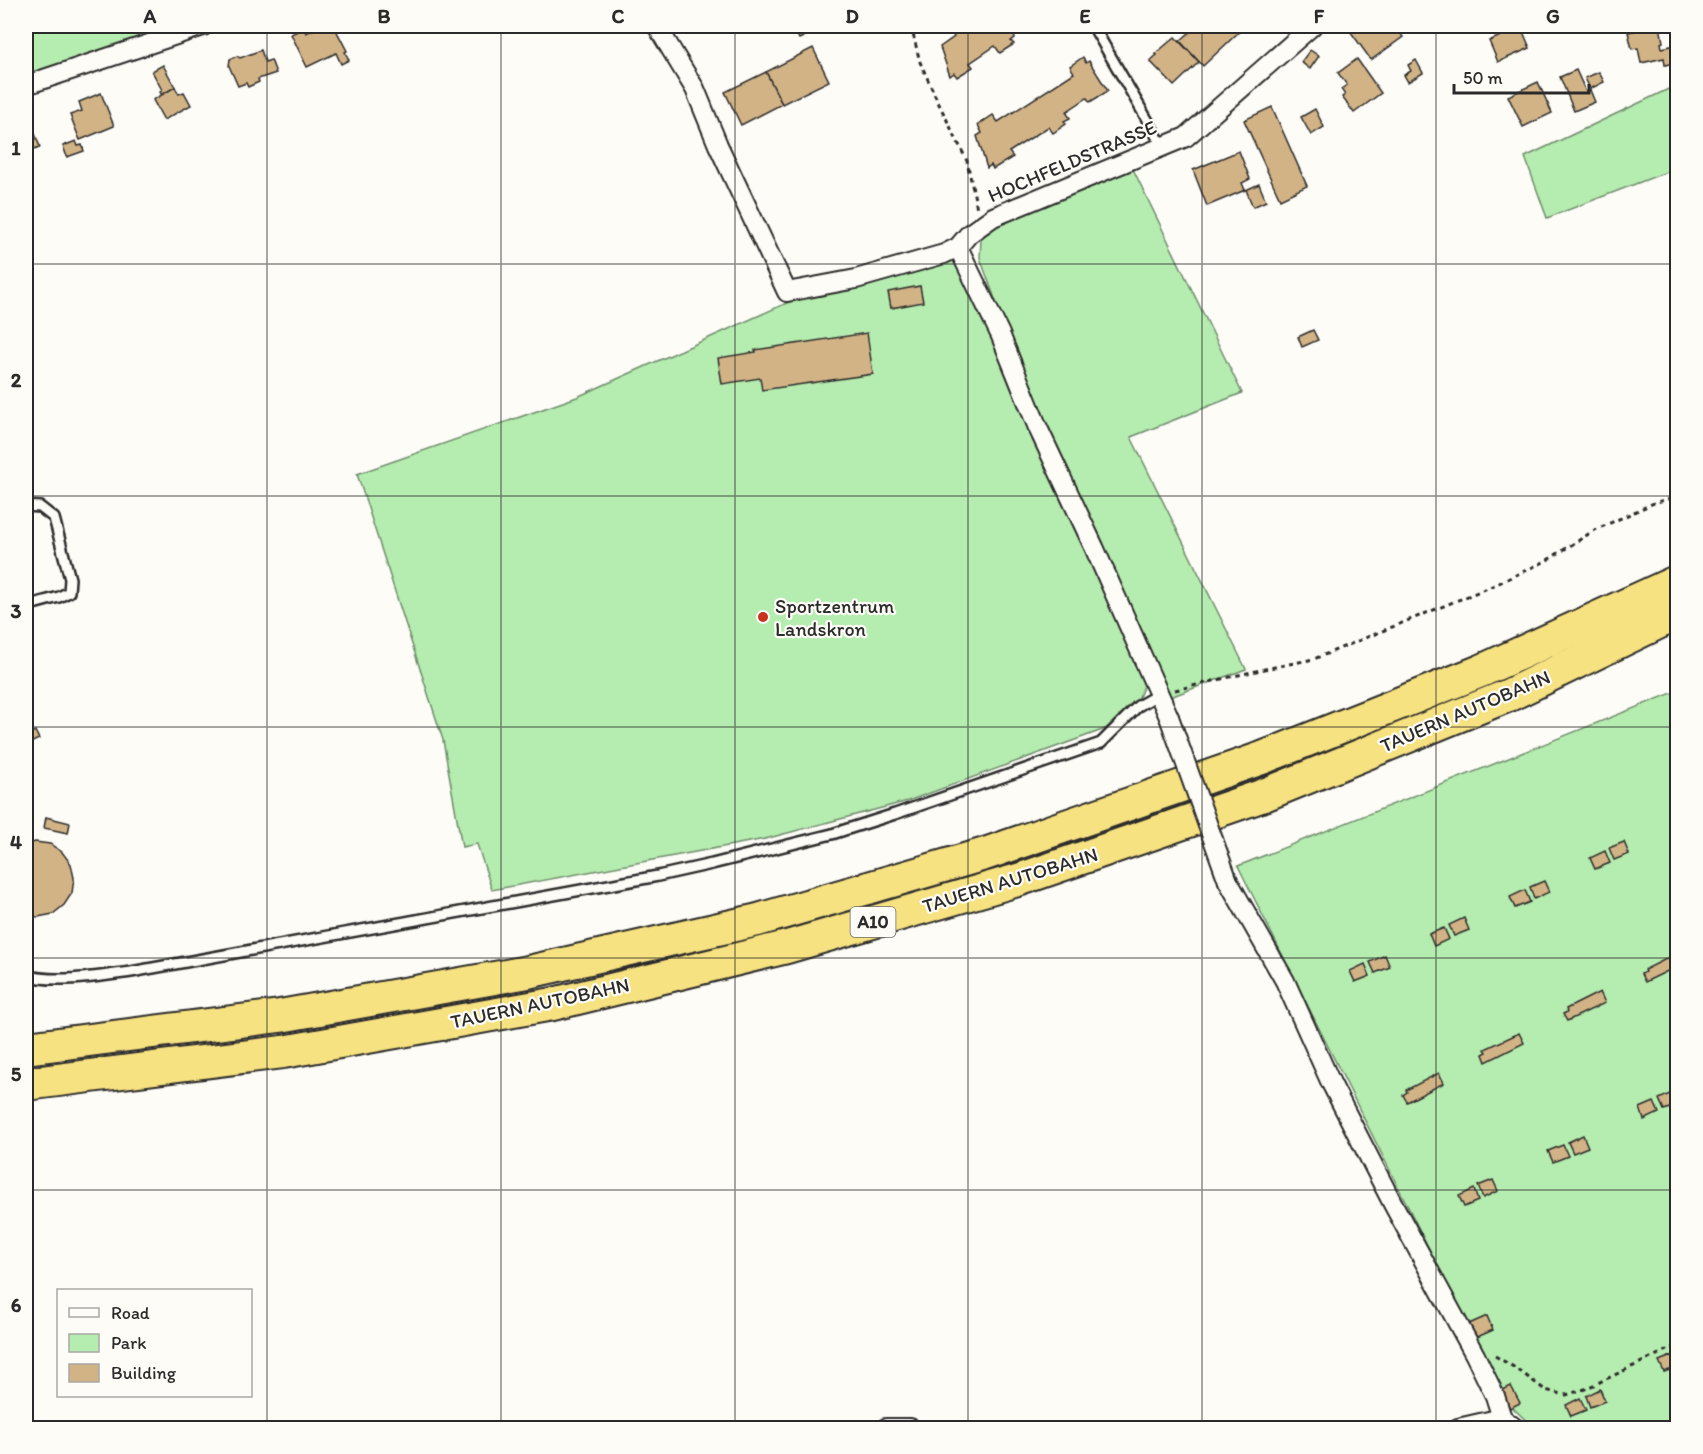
<svg xmlns="http://www.w3.org/2000/svg" width="1703" height="1454" viewBox="0 0 1703 1454" font-family="Itim,sans-serif">
	<rect width="100%" height="100%" fill="#fdfcf7"/>
	<filter id="ink" filterUnits="userSpaceOnUse"><feTurbulence type="fractalNoise" baseFrequency=".0167" numOctaves="2"/><feDisplacementMap in="SourceGraphic" scale="12" xChannelSelector="R" yChannelSelector="G"/><feConvolveMatrix kernelMatrix="1 2 1 2 8 2 1 2 1" color-interpolation-filters="sRGB"/></filter>
	<g filter="url(#ink)">
		<!-- green -->
		<g fill="#b5ecaf" stroke="#708c6d" stroke-width="1.5">
			<polygon points="26,26 152,26 157,34 26,77"/>
			<polygon points="1677,85 1677,168 1547,218 1525,157"/>
			<polygon points="1133,169 1242,393 1131,437 1246,669 1170,697 1045,435 980,258 981,239 993,227"/>
			<polygon points="961,255 1147,678 1136,704 1105,729 908,801 765,839 492,890 477,844 462,847 443,740 357,474 577,397 789,302"/>
			<polygon points="1677,691 1677,1428 1534,1428 1514,1409 1460,1311 1238,866"/>
		</g>
		<!-- building -->
		<g fill="#d2b386" stroke="#2b2b2b" stroke-width="1.5">
			<polygon points="321,26 334,26 347,51 345,52 349,60 341,64 336,53 307,67 291,34 304,28 306,33"/>
			<polygon points="793,26 827,26 799,39"/>
			<polygon points="956,26 964,26 966,28 971,26 1026,26 1013,34 1015,38 1011,41 1014,44 1000,53 995,46 970,63 973,67 957,77 954,73 950,76 940,47 954,37 950,30"/>
			<polygon points="1193,26 1237,26 1241,30 1203,66 1180,41 1190,32 1188,30"/>
			<polygon points="1352,26 1395,26 1403,37 1371,60 1348,28"/>
			<polygon points="1660,26 1663,42 1661,43 1662,48 1675,45 1678,62 1665,65 1664,58 1641,63 1638,48 1632,49 1628,32"/>
			<polygon points="1521,27 1530,48 1498,62 1489,41"/>
			<polygon points="1175,37 1199,62 1174,86 1150,61 1157,55 1155,54"/>
			<polygon points="813,48 829,81 782,104 766,72"/>
			<polygon points="261,50 265,62 271,60 276,73 258,79 259,82 248,87 246,83 238,86 229,66 230,59 237,56 240,58"/>
			<polygon points="1310,50 1319,56 1310,69 1301,62"/>
			<polygon points="1083,57 1086,63 1089,61 1108,91 1090,102 1087,98 1066,112 1070,118 1064,121 1066,124 1053,133 1048,127 1009,152 1013,157 993,169 991,165 987,168 977,136 982,133 978,125 993,115 998,122 1074,73 1070,66"/>
			<polygon points="1357,59 1381,93 1354,113 1342,97 1345,95 1341,89 1347,85 1338,73"/>
			<polygon points="1416,60 1423,73 1408,82 1404,75 1411,71 1408,65"/>
			<polygon points="163,65 175,87 162,95 160,92 162,90 152,71"/>
			<polygon points="1576,70 1586,92 1590,90 1595,102 1574,111 1560,77"/>
			<polygon points="766,72 782,104 741,125 725,92"/>
			<polygon points="1599,72 1604,82 1590,89 1585,78"/>
			<polygon points="1538,82 1552,113 1523,127 1508,96"/>
			<polygon points="175,87 179,94 184,92 191,105 164,120 153,100"/>
			<polygon points="101,93 114,126 80,140 70,115 82,111 79,102"/>
			<polygon points="1272,107 1307,186 1280,199 1244,120"/>
			<polygon points="1315,109 1324,127 1311,135 1301,117"/>
			<polygon points="31,123 40,147 28,151 29,153 26,154 26,125"/>
			<polygon points="76,141 78,146 82,145 84,151 67,157 63,146"/>
			<polygon points="1239,151 1250,179 1242,183 1245,190 1207,206 1193,170"/>
			<polygon points="1259,184 1266,201 1253,207 1246,190"/>
			<polygon points="920,286 923,302 891,308 888,292"/>
			<polygon points="1313,330 1318,340 1302,347 1298,337"/>
			<polygon points="867,333 873,374 762,390 760,378 722,384 718,358 756,352 755,350"/>
			<polygon points="35,731 39,739 26,745 26,735"/>
			<polygon points="46,817 70,823 68,833 44,828"/>
			<polygon points="35,842 50,844 62,852 71,864 74,878 72,893 64,905 53,914 38,917 26,915 26,845"/>
			<polygon points="1624,842 1629,854 1614,860 1609,848"/>
			<polygon points="1605,851 1610,863 1595,869 1590,858"/>
			<polygon points="1544,881 1549,892 1534,899 1530,887"/>
			<polygon points="1525,890 1530,902 1515,908 1510,897"/>
			<polygon points="1464,918 1469,930 1454,936 1449,925"/>
			<polygon points="1444,928 1449,939 1434,946 1429,934"/>
			<polygon points="1678,953 1678,966 1645,982 1641,974 1645,972 1644,970"/>
			<polygon points="1385,955 1390,967 1375,973 1370,962"/>
			<polygon points="1365,964 1370,976 1355,982 1350,971"/>
			<polygon points="1600,992 1605,1003 1567,1021 1563,1014 1567,1012 1566,1009"/>
			<polygon points="1519,1033 1524,1043 1486,1062 1483,1054 1487,1052 1485,1049"/>
			<polygon points="1439,1073 1444,1083 1407,1102 1403,1095 1407,1092 1406,1090"/>
			<polygon points="1674,1092 1678,1105 1664,1110 1659,1099"/>
			<polygon points="1654,1102 1659,1113 1644,1120 1640,1108"/>
			<polygon points="1583,1135 1588,1147 1573,1153 1568,1142"/>
			<polygon points="1563,1145 1568,1156 1553,1162 1548,1151"/>
			<polygon points="1493,1180 1498,1191 1483,1198 1478,1186"/>
			<polygon points="1474,1189 1478,1201 1464,1207 1459,1196"/>
			<polygon points="1487,1316 1493,1330 1475,1338 1469,1324"/>
			<polygon points="1674,1355 1678,1367 1664,1372 1659,1361"/>
			<polygon points="1511,1386 1520,1403 1510,1408 1501,1391"/>
			<polygon points="1600,1389 1605,1401 1590,1407 1586,1396"/>
			<polygon points="1580,1398 1586,1410 1571,1416 1566,1405"/>
		</g>
		<g fill="none" stroke-linecap="round" stroke-linejoin="round">
			<defs>
				<g id="service">
					<polyline points="1093,26 1163,147"/>
					<polyline points="26,506 40,507 54,518 70,579 69,592 59,597 26,606"/>
					<path d="M26,975c27,9 76,1 105,-3l527,-96 54,-12 120,-30 63,-20 206,-71 37,-37 21,-12"/>
				</g>
				<g id="minor">
					<polyline points="657,26 695,89 718,145 787,292 856,279 944,254 958,247 969,234 993,217 1186,137 1312,26"/>
					<polyline points="26,85 203,26"/>
					<polyline points="958,247 1000,334 1038,428 1094,547 1169,717"/>
					<polyline points="1228,881 1285,981 1331,1083 1393,1204 1475,1355 1495,1396 1502,1418"/>
					<polyline points="886,1428 910,1428"/>
					<polyline points="1458,1428 1502,1418 1515,1428"/>
				</g>
				<g id="motorway">
					<polyline points="26,1048 280,1016 528,972 758,920 985,854 1262,758 1481,671 1678,581"/>
					<polyline points="26,1084 283,1052 553,1004 787,947 1021,879 1264,795 1509,695 1678,613"/>
				</g>
			</defs>
			<!-- service casing -->
			<use href="#service" stroke="#2b2b2b" stroke-width="14"/>
			<!-- minor casing -->
			<use href="#minor" stroke="#2b2b2b" stroke-width="22"/>
			<!-- motorway casing -->
			<use href="#motorway" stroke="#2b2b2b" stroke-width="36"/>
			<!-- path -->
			<g stroke="#2b2b2b" stroke-width="3" stroke-dasharray="4.5 4.5" stroke-linecap="butt">
				<polyline points="911,26 920,62 938,102 967,161 977,209"/>
				<polyline points="1175,690 1260,670 1314,659 1490,587 1546,561 1595,530 1656,502 1678,497"/>
				<polyline points="1495,1356 1517,1369 1545,1390 1566,1395 1585,1389 1678,1345"/>
			</g>
			<!-- service -->
			<use href="#service" stroke="#fdfcf7" stroke-width="9"/>
			<!-- minor -->
			<use href="#minor" stroke="#fdfcf7" stroke-width="18"/>
			<!-- motorway -->
			<use href="#motorway" stroke="#f7e281" stroke-width="32"/>
			<defs>
				<polyline id="minor-bridge" points="1169,717 1228,881"/>
			</defs>
			<!-- minor-bridge casing -->
			<use href="#minor-bridge" stroke="#2b2b2b" stroke-width="22" stroke-linecap="butt"/>
			<!-- minor-bridge -->
			<use href="#minor-bridge" stroke="#fdfcf7" stroke-width="18"/>
		</g>
	</g>
	<!-- grid -->
	<path fill="none" stroke="#2b2b2b" stroke-width="1.5" stroke-opacity="0.55" d="M267,26v1402M501,26v1402M735,26v1402M968,26v1402M1202,26v1402M1436,26v1402M26,264h1652M26,496h1652M26,727h1652M26,958h1652M26,1190h1652"/>
	<!-- markers -->
	<circle fill="#c8321e" stroke="#fdfcf7" stroke-width="2" cx="763" cy="617" r="6"/>
	<g text-anchor="middle" stroke-width="4.5" stroke-linejoin="round" paint-order="stroke">
		<!-- shield labels -->
		<rect fill="#fdfcf7" stroke="#6a6a68" stroke-width="1.5" x="850.5" y="907" width="45" height="30" rx="4.5"/>
		<g font-size="18" font-weight="bold" fill="#2b2b2b">
			<text x="873" y="928">A10</text>
		</g>
		<!-- street labels -->
		<g font-size="20" fill="#2b2b2b" stroke="#fdfcf7">
			<text transform="translate(1072 161) rotate(-23)" y="7">HOCHFELDSTRASSE</text>
			<text transform="translate(1465 711) rotate(-23)" y="7">TAUERN AUTOBAHN</text>
			<text transform="translate(1010 880) rotate(-17)" y="7">TAUERN AUTOBAHN</text>
			<text transform="translate(540 1003) rotate(-12)" y="7">TAUERN AUTOBAHN</text>
		</g>
		<!-- poi labels -->
		<g font-size="20" fill="#2b2b2b" stroke="#fdfcf7" text-anchor="start">
			<text x="775" y="613">Sportzentrum<tspan x="775" dy="23">Landskron</tspan></text>
		</g>
	</g>
	<!-- margin -->
	<rect width="1703" height="1454" fill="none" stroke="#fdfcf7" stroke-width="66"/>
	<!-- legend -->
	<rect x="57" y="1289" width="195" height="108" fill="#fdfcf7" stroke="#a9a8a5" stroke-width="1.5"/>
	<rect x="69" y="1308" width="30" height="9" fill="#fdfcf7" stroke="#a9a8a5" stroke-width="1.5"/>
	<text x="111" y="1319" font-size="18" fill="#2b2b2b">Road</text>
	<rect x="69" y="1334" width="30" height="18" fill="#b5ecaf" stroke="#a9a8a5" stroke-width="1.5"/>
	<text x="111" y="1349" font-size="18" fill="#2b2b2b">Park</text>
	<rect x="69" y="1364" width="30" height="18" fill="#d2b386" stroke="#a9a8a5" stroke-width="1.5"/>
	<text x="111" y="1379" font-size="18" fill="#2b2b2b">Building</text>
	<!-- scale -->
	<path d="M1454 84v9h135v-9" fill="none" stroke="#2b2b2b" stroke-width="3"/>
	<text x="1463" y="84" font-size="18" fill="#2b2b2b" stroke="#fdfcf7" stroke-width="4.5" paint-order="stroke">50 m</text>
	<rect x="33" y="33" width="1637" height="1388" fill="none" stroke="#2b2b2b" stroke-width="2"/>
	<g font-size="20" text-anchor="middle" font-weight="bold" fill="#2b2b2b">
		<text x="150" y="23">A</text>
		<text x="384" y="23">B</text>
		<text x="618" y="23">C</text>
		<text x="852" y="23">D</text>
		<text x="1085" y="23">E</text>
		<text x="1319" y="23">F</text>
		<text x="1553" y="23">G</text>
		<text x="16" y="155">1</text>
		<text x="16" y="387">2</text>
		<text x="16" y="618">3</text>
		<text x="16" y="849">4</text>
		<text x="16" y="1081">5</text>
		<text x="16" y="1312">6</text>
	</g>
</svg>
